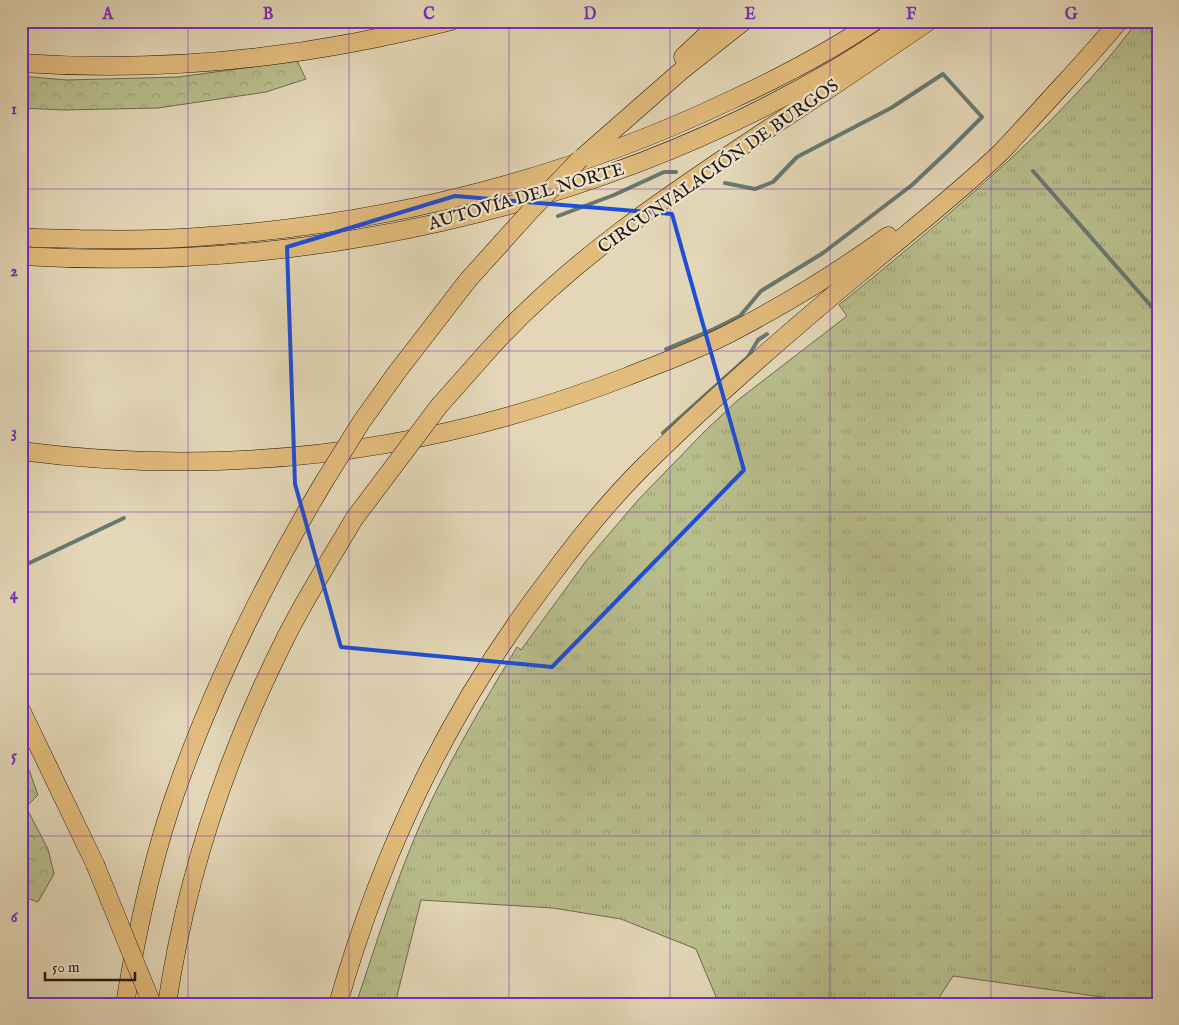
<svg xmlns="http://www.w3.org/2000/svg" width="1179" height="1025" viewBox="0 0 1179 1025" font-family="'IM FELL English',serif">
	<defs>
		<pattern id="grass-tufts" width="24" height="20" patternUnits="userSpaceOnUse" patternTransform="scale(1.25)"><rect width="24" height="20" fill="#b8bd8c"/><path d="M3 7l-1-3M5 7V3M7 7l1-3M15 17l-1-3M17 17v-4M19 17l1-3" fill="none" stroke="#9ea278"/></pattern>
		<pattern id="forest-crowns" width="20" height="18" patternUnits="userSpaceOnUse" patternTransform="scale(1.25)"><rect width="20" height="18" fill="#b8bd8c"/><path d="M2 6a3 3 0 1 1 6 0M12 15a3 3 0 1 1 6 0" fill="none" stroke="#9ea278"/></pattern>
	</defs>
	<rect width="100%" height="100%" fill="#e3d7b7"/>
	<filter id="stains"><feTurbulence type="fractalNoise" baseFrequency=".004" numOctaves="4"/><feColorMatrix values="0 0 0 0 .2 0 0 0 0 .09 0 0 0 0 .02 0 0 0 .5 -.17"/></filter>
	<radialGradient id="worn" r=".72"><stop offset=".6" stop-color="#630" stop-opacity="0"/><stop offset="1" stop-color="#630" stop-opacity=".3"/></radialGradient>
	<!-- grass -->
	<path fill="url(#grass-tufts)" stroke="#6e6a4e" d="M1137,21h21v818l-6,165 -199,-28 -18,28h-216l-23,-55 -75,-30 -68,-11 -132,-8 -26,104h-39c20,-60 39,-121 64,-179 28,-62 62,-120 97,-178l4,3 65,-89 52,-61 67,-69 33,-31 109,-84 -8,-11c73,-59 144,-118 211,-184 30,-31 62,-64 87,-100z"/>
	<!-- forest -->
	<g fill="url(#forest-crowns)" stroke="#6e6a4e">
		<polygon points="297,61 306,79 266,92 158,108 64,110 21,108 21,76 67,80 178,77"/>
		<polygon points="21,754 24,756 38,795 26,807 48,849 54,874 38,902 21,896"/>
	</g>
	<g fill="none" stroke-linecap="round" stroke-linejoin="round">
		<!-- stream -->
		<g stroke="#67796f" stroke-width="4">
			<polyline points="1033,171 1158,314"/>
			<polyline points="558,216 614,195 664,172 676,172"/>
			<polyline points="666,349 714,329 740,316 761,291 823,253 912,185 948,151 982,117 943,74 891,108 797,157 773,182 755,189 725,183"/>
			<polyline points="1158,368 1153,389 1158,419"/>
			<polyline points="663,433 748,357 758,340 767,334"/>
			<polyline points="21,567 124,518"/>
		</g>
		<defs>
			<g id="highway">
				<polyline points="683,57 721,21"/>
				<path d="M21,63c144,10 290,-6 430,-42"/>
				<polyline points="584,156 681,71 744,21"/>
				<path d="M21,237c19,2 39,1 59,2 43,1 86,1 130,-3 180,-13 355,-57 519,-135 50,-23 100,-49 146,-80"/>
				<path d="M21,256c279,17 570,-45 812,-186 26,-15 51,-32 75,-49"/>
				<path d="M486,353c80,-90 182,-158 282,-224 54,-35 107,-71 161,-108"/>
				<polyline points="397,372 468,280"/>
				<path d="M21,451c208,27 409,2 605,-74 35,-14 72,-27 106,-45 54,-28 106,-60 156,-96"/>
				<polyline points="21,710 95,864"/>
				<path d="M125,1004c12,-74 28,-150 54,-221 38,-106 88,-206 146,-303"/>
				<path d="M167,1004c19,-128 61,-252 119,-367 20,-40 45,-79 68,-118"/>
				<path d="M338,1004c45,-158 113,-298 213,-428 28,-38 58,-75 91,-108 71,-71 148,-137 225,-201 44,-37 90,-73 132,-113 13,-13 26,-28 39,-42 27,-30 55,-59 81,-91"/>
			</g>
		</defs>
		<!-- highway casing -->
		<use href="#highway" stroke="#23170f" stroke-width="19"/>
		<!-- highway -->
		<use href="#highway" stroke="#e2bc7c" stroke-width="18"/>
		<defs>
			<g id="highway-bridge">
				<polyline points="468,280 533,208 580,159"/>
				<polyline points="325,480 362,421 397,372"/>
				<polyline points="354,519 439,406 486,353"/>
				<polyline points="95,864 152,1004"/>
			</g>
		</defs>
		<!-- highway-bridge casing -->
		<use href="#highway-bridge" stroke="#23170f" stroke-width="19" stroke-linecap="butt"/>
		<!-- highway-bridge -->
		<use href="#highway-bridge" stroke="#e2bc7c" stroke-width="18"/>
	</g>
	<!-- marked area -->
	<path fill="none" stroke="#1d4ed8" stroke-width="4" stroke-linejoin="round" d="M455,196l217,18 72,256 -192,197 -211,-20 -46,-163 -8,-237z"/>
	<!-- grid -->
	<path fill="none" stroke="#7b2cbf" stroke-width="1" stroke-opacity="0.55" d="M188,21v983M349,21v983M509,21v983M670,21v983M830,21v983M991,21v983M21,189h1137M21,351h1137M21,512h1137M21,674h1137M21,836h1137"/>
	<g text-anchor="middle" stroke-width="4.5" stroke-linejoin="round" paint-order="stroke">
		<!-- street labels -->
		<g font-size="18" fill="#23170f" stroke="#ede5d0">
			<text transform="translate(718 166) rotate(-35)" y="6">CIRCUNVALACIÓN DE BURGOS</text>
			<text transform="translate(526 196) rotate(-16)" y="6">AUTOVÍA DEL NORTE</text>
		</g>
	</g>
	<!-- margin -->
	<rect width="1179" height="1025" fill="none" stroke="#e3d7b7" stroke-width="55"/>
	<!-- scale -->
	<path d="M45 972v8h90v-8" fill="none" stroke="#23170f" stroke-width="2.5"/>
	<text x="52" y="972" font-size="15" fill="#23170f" stroke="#ede5d0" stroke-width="4" paint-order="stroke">50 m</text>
	<rect x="28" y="28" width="1124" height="970" fill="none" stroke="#7b2cbf" stroke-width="2"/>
	<g font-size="16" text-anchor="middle" font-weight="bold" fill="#7b2cbf">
		<text x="108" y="19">A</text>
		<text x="268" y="19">B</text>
		<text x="429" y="19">C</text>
		<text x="590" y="19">D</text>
		<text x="750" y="19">E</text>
		<text x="911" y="19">F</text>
		<text x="1071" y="19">G</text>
		<text x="14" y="114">1</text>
		<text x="14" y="276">2</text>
		<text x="14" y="437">3</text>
		<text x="14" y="599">4</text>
		<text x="14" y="761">5</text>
		<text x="14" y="922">6</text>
	</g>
	<rect width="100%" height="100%" filter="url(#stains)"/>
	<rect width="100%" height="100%" fill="url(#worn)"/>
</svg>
